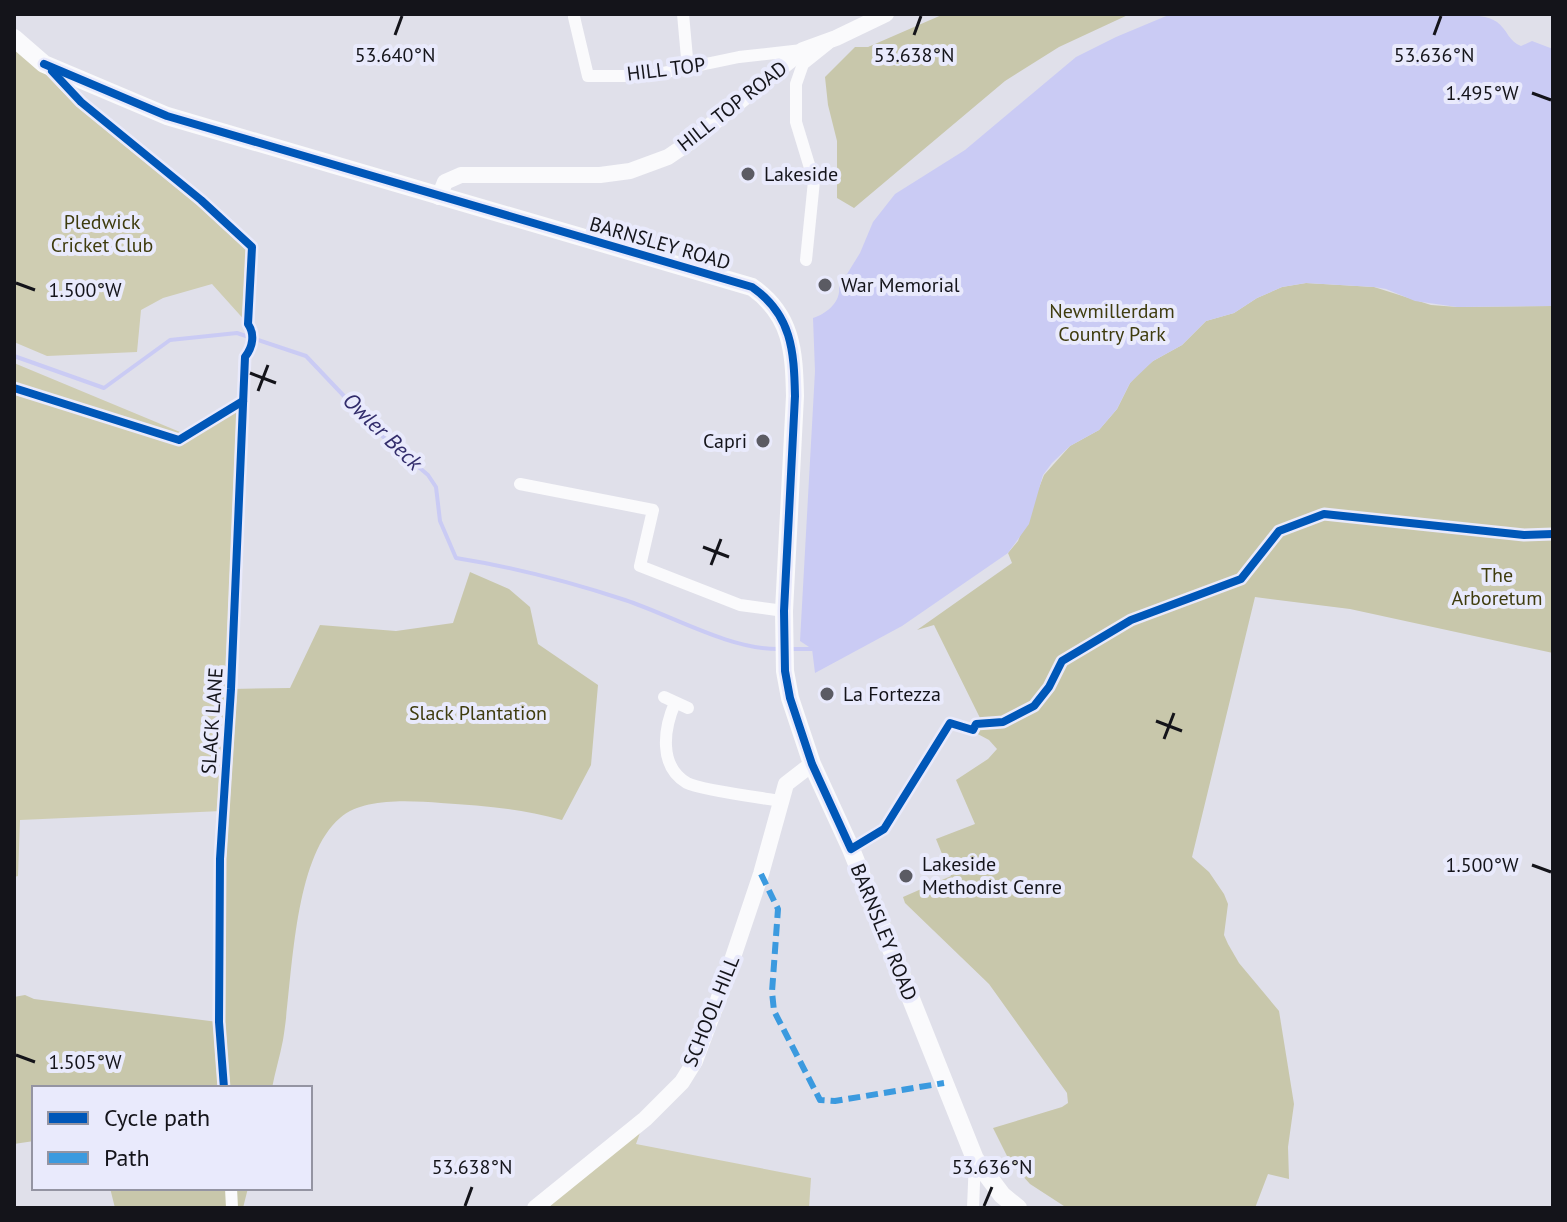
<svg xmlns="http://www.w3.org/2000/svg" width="1567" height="1222" viewBox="0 0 1567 1222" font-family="'PT Sans',sans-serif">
	<rect width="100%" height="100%" fill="#e0e0ea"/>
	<!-- green -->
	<g fill="#cfcdb2">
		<polygon points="14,38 252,247 248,324 212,284 163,298 141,310 137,352 47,356 14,342"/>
		<polygon points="14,363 180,432 243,401 222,811 20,820 18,876 14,877"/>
		<polygon points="645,1119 636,1144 811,1178 809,1208 535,1208"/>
	</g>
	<!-- forest -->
	<g fill="#c8c7ab">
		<polygon points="944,14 1130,14 1059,47 1005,81 854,208 837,198 837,141 828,105 825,77 855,47 868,47"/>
		<polygon points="1306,283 1374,287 1431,305 1457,307 1553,306 1553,653 1350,609 1255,597 1192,857 1209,872 1224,894 1228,904 1224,935 1228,944 1239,963 1279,1011 1294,1104 1288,1147 1289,1179 1268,1174 1255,1208 1067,1208 1030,1184 1010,1162 993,1128 1062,1107 1068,1103 1067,1093 989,984 905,903 903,897 951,876 936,839 975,824 956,780 988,759 997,749 989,740 974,732 982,722 934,625 917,630 1012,563 1008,553 1018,541 1044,475 1070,446 1099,430 1117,409 1130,383 1141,371 1153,361 1182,345 1206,321 1234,313 1257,298 1282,287"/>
		<path d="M470,572l39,17 21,18 8,37 60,41 -7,80 -29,55c-42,-12 -78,-14 -121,-17 -30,-2 -77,-6 -101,15 -48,41 -47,163 -57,222 -3,16 -8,32 -11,48h-238v53l-20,3v-147l11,-2 9,4 184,23 13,-333 59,-1 30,-63 76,6 57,-8z"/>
		<polygon points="110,1188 248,1188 243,1208 115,1208"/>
	</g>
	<!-- water -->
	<path fill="#cacbf4" d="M1171,14h292c11,1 25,2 34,8 10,7 12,20 24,24l11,-5 21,8v257l-96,1 -42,-6 -29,-12 -12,-2 -68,-4 -24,4 -25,11 -23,15 -28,8 -24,24 -29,16 -23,22 -13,26 -18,21 -29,16 -18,17 -9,12 -14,49 -21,29 -106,73 -87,47 -3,-24 -12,-8 15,-270 -2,-53c13,-4 28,-16 26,-31l21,-34 13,-31 22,-28 70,-44 111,-93 40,-20z"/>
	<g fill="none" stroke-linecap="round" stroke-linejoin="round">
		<!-- stream -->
		<g stroke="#cacbf4" stroke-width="4">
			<path d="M14,356l90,32 66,-48 67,-7 69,23 75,79 47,40 8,12 4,34 16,37c57,9 114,24 169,42 48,16 103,49 153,49"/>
			<polyline points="791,649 812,649"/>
		</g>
		<!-- street -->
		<g stroke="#fafafc" stroke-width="12">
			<polyline points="683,14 688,69"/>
			<polyline points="574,17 588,76 648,76 739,57 802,50"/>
			<polyline points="51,71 81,102 201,200 252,247 248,324"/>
			<polyline points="806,260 814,181 796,122 796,84 803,64 828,44"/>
			<polyline points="520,484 653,510 640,566 740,605 784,611"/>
			<polyline points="664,697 688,708"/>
			<path d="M675,703c-11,25 -17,63 12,80 13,7 76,15 94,18"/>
			<polyline points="224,1088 219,1022 220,859 231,689 245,357"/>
			<polyline points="231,1188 232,1208"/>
			<polyline points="973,1208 975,1159"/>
		</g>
		<!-- secondary -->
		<g stroke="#fafafc" stroke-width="16">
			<polyline points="439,197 445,182 461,175 600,175 630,171 668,157 690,142 803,50 836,38 886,14"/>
			<polyline points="535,1208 645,1119 682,1082 695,1061 724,984 761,874 786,784 812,764"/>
		</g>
		<!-- primary -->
		<path stroke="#fafafc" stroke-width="18" d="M14,38l30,26 123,52 585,171c40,28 42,64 43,109l-11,215 1,60 5,27 22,66 39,85 124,310 27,36 16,13"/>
		<!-- quiet -->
		<polyline stroke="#3b9adf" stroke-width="6" stroke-dasharray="12 6" stroke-linecap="butt" points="761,874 778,909 772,992 774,1011 820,1100 835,1101 944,1083"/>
		<defs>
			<g id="cycleway">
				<path d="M44,64l123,52 585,171c40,28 42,64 43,109l-11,215 1,60 5,27 22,66 39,85 33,-20 66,-106 23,7 3,-6 27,-2 31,-16 15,-19 13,-26 69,-41 110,-41 38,-48 45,-17 200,21 29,-1"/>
				<path d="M52,71l29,31 120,98 51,47 -4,77c7,10 5,23 -3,33l-14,332 -11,170 -1,163 5,66"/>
				<polyline points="14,388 179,440 243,401"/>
			</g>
		</defs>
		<!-- cycleway casing -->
		<use href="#cycleway" stroke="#e9eafc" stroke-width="13"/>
		<!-- cycleway -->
		<use href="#cycleway" stroke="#0057b8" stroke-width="8"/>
	</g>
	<!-- ticks -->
	<path fill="none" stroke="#14141a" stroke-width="3" d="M395,35l7,-19M914,35l7,-19M1434,35l7,-19M1532,93l19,7M16,283l19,7M250,373l26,10M258,391l10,-26M703,547l26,10M711,565l10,-26M1156,721l26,10M1164,739l10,-26M1532,865l19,7M16,1055l19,7M465,1206l7,-19M984,1206l8,-19"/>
	<!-- markers -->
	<g fill="#5b5b63" stroke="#e9eafc" stroke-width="3">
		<circle cx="748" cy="174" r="8"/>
		<circle cx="825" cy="285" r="8"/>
		<circle cx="763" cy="441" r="8"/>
		<circle cx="827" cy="694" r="8"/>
		<circle cx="906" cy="876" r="8"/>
	</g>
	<g text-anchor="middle" stroke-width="8" stroke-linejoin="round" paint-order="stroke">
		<!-- street labels -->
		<g font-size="20" fill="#14141a" stroke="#e9eafc">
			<text transform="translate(666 69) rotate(-7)" y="7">HILL TOP</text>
			<text transform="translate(732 106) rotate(-38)" y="7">HILL TOP ROAD</text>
			<text transform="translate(660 243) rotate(16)" y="7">BARNSLEY ROAD</text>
			<text transform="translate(212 721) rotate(-86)" y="7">SLACK LANE</text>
			<text transform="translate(884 932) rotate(68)" y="7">BARNSLEY ROAD</text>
			<text transform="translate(711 1011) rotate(-68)" y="7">SCHOOL HILL</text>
		</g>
		<!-- poi labels -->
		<g font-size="20" fill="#14141a" stroke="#e9eafc" text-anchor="start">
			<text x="764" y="181">Lakeside</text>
			<text x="841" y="292">War Memorial</text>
			<text x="747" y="448" text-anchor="end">Capri</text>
			<text x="843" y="701">La Fortezza</text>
			<text x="922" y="871">Lakeside<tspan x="922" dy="23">Methodist Cenre</tspan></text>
		</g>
		<!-- park labels -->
		<g font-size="20" fill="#3f3c0e" stroke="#e9eafc">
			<text x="102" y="229">Pledwick<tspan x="102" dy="23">Cricket Club</tspan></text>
			<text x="1112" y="318">Newmillerdam<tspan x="1112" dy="23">Country Park</tspan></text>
			<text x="1497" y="582">The<tspan x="1497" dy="23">Arboretum</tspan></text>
			<text x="478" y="720">Slack Plantation</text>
		</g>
		<!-- water labels -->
		<g font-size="22" font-style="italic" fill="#322c6c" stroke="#e9eafc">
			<text transform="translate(383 431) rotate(44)" y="8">Owler Beck</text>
		</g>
	</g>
	<g font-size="20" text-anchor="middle" fill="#14141a" stroke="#e9eafc" stroke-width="8" stroke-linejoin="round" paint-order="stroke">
		<text x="914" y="62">53.638°N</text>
		<text x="1434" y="62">53.636°N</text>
		<text x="395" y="62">53.640°N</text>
		<text x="1482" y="100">1.495°W</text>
		<text x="85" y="297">1.500°W</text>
		<text x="1482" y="872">1.500°W</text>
		<text x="85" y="1069">1.505°W</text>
		<text x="472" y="1174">53.638°N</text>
		<text x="992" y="1174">53.636°N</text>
	</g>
	<!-- border -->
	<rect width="1567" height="1222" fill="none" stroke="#14141a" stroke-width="32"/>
	<!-- legend -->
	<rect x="32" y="1086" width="280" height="104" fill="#e9eafc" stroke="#9494a2" stroke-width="2"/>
	<rect x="48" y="1112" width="40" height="12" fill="#0057b8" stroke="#9494a2" stroke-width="2"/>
	<text x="104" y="1126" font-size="24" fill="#14141a">Cycle path</text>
	<rect x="48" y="1152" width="40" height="12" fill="#3b9adf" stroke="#9494a2" stroke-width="2"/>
	<text x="104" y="1166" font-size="24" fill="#14141a">Path</text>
</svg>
